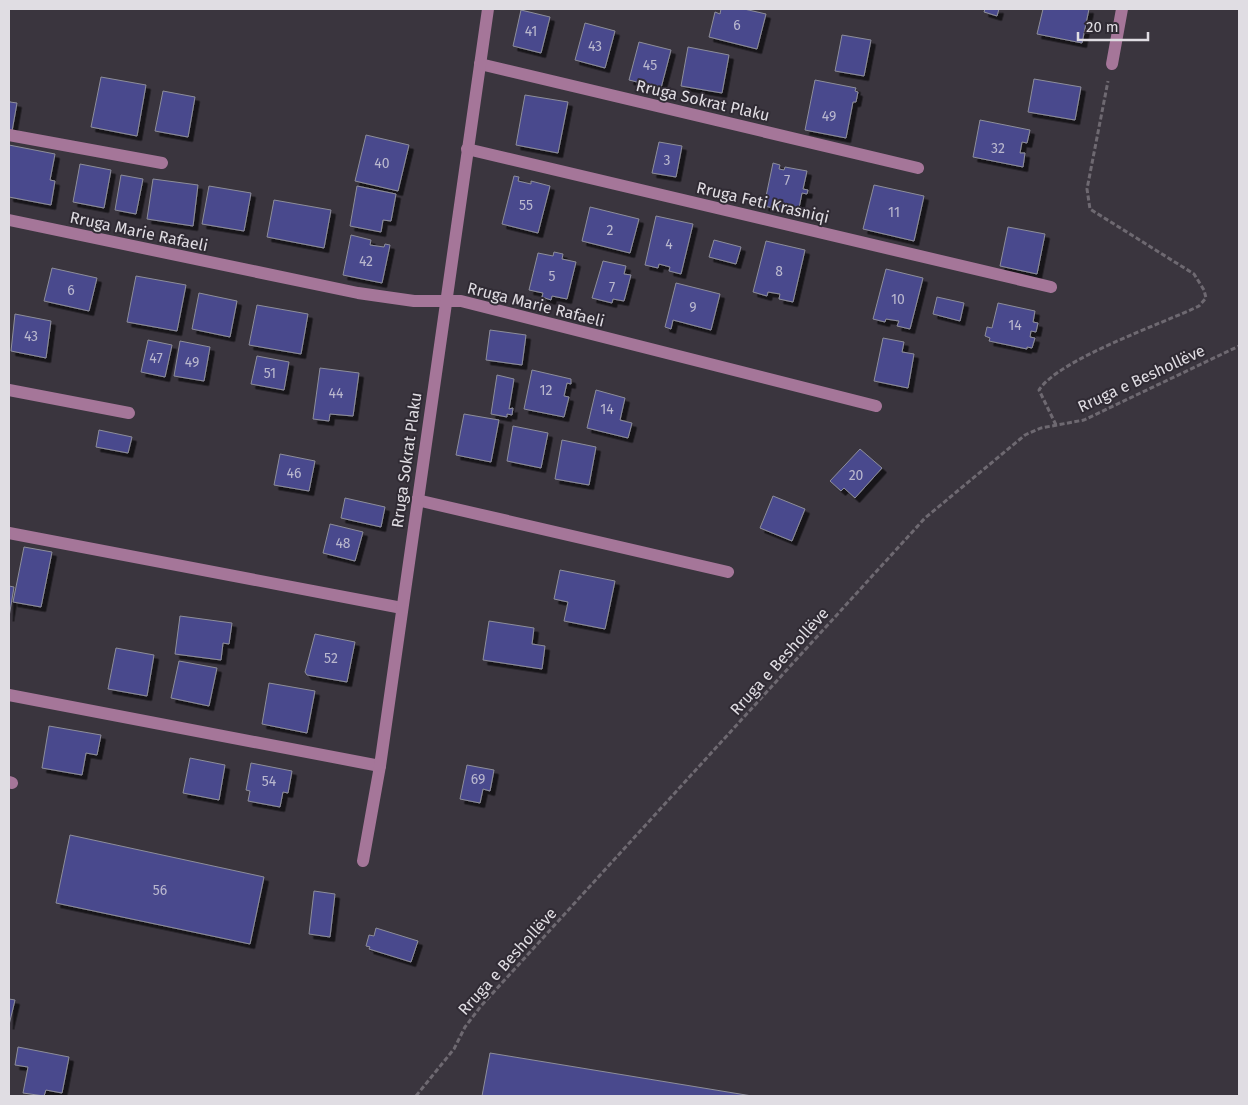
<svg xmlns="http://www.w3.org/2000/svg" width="1248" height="1105" viewBox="0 0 1248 1105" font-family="'Fira Sans',sans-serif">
	<defs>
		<filter id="shadow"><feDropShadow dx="4.5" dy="4.5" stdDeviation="0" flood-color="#0009"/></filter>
	</defs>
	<rect width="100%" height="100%" fill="#3a353e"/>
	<!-- building -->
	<g fill="#4a498d" stroke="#8d8e9a" filter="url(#shadow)">
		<polygon points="721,9 744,9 766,14 757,49 709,37 715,12 720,14"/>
		<polygon points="985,9 999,9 997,16 984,12"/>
		<polygon points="1043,9 1089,9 1082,43 1037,34"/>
		<polygon points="521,10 550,17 541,53 513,46"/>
		<polygon points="585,23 615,31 605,68 575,60"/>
		<polygon points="842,35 871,40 864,76 835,71"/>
		<polygon points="639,42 671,50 661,88 629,80"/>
		<polygon points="688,47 729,55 722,93 681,86"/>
		<polygon points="101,77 146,85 137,136 91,127"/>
		<polygon points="1034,79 1081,87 1075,120 1028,112"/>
		<polygon points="815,80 856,88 855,91 858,92 856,102 853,102 846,138 805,130"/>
		<polygon points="163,91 195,97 188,137 155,131"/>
		<polygon points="525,95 568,102 558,153 516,145"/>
		<polygon points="9,99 10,102 17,103 12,131 9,131"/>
		<polygon points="980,120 1030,130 1027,143 1022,142 1020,153 1025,153 1023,167 973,157"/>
		<polygon points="366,135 409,145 398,191 355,181"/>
		<polygon points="659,142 682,146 676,177 652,173"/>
		<polygon points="9,145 55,154 50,180 55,181 51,205 9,197"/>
		<polygon points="773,163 780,165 779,169 784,170 785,167 807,171 803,189 808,190 807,194 802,193 798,213 764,206"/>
		<polygon points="80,164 111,170 104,208 73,202"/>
		<polygon points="121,175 143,179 136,214 115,210"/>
		<polygon points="514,176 519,177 518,181 531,184 531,181 550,186 538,233 502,224"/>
		<polygon points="153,179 198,185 193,226 147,219"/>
		<polygon points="874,185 924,196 914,241 863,229"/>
		<polygon points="209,186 251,193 244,231 202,224"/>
		<polygon points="357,186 396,194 391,221 383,220 381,232 350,226"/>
		<polygon points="274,200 331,210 324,248 267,237"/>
		<polygon points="590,207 639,219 630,253 582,241"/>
		<polygon points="656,216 693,224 681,274 669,271 670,267 659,264 658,268 645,265"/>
		<polygon points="1008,227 1045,234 1037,274 1000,266"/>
		<polygon points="351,235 371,240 370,245 384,247 385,244 390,245 382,283 343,275"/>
		<polygon points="714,240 741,247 736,264 709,257"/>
		<polygon points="766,241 805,250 793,302 779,299 780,294 768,292 767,296 753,292"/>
		<polygon points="554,252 563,254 562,259 576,262 567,299 552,296 551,300 542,297 543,293 529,290 538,253 553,256"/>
		<polygon points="603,261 626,266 624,274 631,275 624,301 613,299 612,303 592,298"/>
		<polygon points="52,268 97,278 89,311 44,301"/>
		<polygon points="886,269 923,278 910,329 897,326 899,321 886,319 885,322 873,319"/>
		<polygon points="136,276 186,285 177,331 127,322"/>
		<polygon points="676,283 720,294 711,330 673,320 671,329 665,327"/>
		<polygon points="199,293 237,301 230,337 192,329"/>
		<polygon points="937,297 964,303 960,321 933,314"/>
		<polygon points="998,303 1035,311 1033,322 1038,323 1036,332 1031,331 1030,337 1035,338 1032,348 1027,347 1027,349 989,341 990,338 985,336 987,327 992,328"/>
		<polygon points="257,305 308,314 301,354 249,345"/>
		<polygon points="15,314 51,321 46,358 11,351"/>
		<polygon points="490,330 526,335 522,365 486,360"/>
		<polygon points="883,338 904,342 902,352 914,354 908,388 874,381"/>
		<polygon points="148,340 172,345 165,377 141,372"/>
		<polygon points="180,341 210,347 204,381 174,376"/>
		<polygon points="257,356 289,362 284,390 251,384"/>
		<polygon points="320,368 359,373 353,416 330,414 329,421 313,419"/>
		<polygon points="532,370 571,379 571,384 567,383 564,396 569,397 564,417 524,409"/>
		<polygon points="497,375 514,379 509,409 513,408 512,415 507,414 507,417 491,414"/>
		<polygon points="596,390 625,398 620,420 632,423 628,438 587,428"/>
		<polygon points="464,414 499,420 491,462 456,455"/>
		<polygon points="513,426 548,433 541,468 507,461"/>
		<polygon points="99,430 132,437 128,453 96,447"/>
		<polygon points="562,440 596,447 589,485 555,479"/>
		<polygon points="860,449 882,468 855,498 844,488 841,491 830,481"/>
		<polygon points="280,454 315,461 309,491 274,485"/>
		<polygon points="773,496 805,509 792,541 760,528"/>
		<polygon points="345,498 385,507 381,527 341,518"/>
		<polygon points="330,524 363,532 355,561 323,553"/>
		<polygon points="24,547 52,552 41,607 13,602"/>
		<polygon points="560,570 615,581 605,629 564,621 568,602 554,599"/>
		<polygon points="9,586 14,587 9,617"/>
		<polygon points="180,616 232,623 229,644 223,643 221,660 175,654"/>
		<polygon points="489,621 534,628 532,644 545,646 542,669 483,660"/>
		<polygon points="315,634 355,642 347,682 307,675 305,672"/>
		<polygon points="116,648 154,655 147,696 108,689"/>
		<polygon points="179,661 217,668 209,706 171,698"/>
		<polygon points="269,683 315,691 307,733 262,724"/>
		<polygon points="49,726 101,735 97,755 86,753 82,775 42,768"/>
		<polygon points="190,758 225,765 219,800 183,793"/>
		<polygon points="251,763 292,771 288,793 283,792 280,807 248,801 250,791 246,790"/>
		<polygon points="467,765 494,770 490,791 483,789 480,803 460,799"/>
		<polygon points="70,835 264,877 250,944 56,903"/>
		<polygon points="314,891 335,894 330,937 309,934"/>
		<polygon points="376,928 418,941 411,962 369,949 370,947 366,946 369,935 374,936"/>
		<polygon points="9,999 15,1000 9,1025"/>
		<polygon points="18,1047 69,1057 62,1093 46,1090 44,1096 23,1093 28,1067 15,1065"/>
		<polygon points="490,1053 752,1096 482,1096"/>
	</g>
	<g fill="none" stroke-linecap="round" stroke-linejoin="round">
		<!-- path -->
		<g stroke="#6e6971" stroke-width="3" stroke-dasharray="5 2.5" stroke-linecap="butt">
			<path d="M1056,425l-17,-35c20,-31 123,-66 160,-84l7,-8 -2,-8 -10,-16 -104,-65 -3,-20 21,-108"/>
			<polyline points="416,1096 454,1049 465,1027 481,1006 925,518 1025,435 1041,428 1084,420 1239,346"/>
		</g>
		<!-- minor -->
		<g stroke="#a57699" stroke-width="12">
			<polyline points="480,64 918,168"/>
			<polyline points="1112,64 1122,9"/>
			<polyline points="9,135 162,163"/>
			<polyline points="467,149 1051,287"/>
			<polyline points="9,220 358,293 414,301 461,301 876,406"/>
			<polyline points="9,390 129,413"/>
			<polyline points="417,500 728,572"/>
			<polyline points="9,533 402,608"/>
			<polyline points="9,695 380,766"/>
			<polyline points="9,782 12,783"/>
			<polyline points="363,861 380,766 488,9"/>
		</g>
	</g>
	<g text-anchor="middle" stroke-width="4" stroke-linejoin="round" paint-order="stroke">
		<!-- number labels -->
		<g font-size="14" fill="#bab8ce">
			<text x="737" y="30">6</text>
			<text x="531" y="36">41</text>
			<text x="595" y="51">43</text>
			<text x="650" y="70">45</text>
			<text x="829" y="121">49</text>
			<text x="998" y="153">32</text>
			<text x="667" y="165">3</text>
			<text x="382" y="168">40</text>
			<text x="787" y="185">7</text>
			<text x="526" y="210">55</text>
			<text x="894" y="217">11</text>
			<text x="610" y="235">2</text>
			<text x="669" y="249">4</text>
			<text x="366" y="266">42</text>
			<text x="779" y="276">8</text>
			<text x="552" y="281">5</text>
			<text x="612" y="292">7</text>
			<text x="71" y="295">6</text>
			<text x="898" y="304">10</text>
			<text x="693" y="312">9</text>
			<text x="1015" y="330">14</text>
			<text x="31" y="341">43</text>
			<text x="156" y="363">47</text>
			<text x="192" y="367">49</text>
			<text x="270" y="378">51</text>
			<text x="546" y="395">12</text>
			<text x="336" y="398">44</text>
			<text x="607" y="414">14</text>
			<text x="294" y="478">46</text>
			<text x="856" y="480">20</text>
			<text x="343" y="548">48</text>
			<text x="331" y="663">52</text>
			<text x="478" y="784">69</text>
			<text x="269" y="786">54</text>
			<text x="160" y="895">56</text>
		</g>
		<!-- street labels -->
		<g font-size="16" fill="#e0dde3" stroke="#302b34">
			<text transform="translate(703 100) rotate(13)" y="6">Rruga Sokrat Plaku</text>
			<text transform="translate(763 202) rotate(13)" y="6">Rruga Feti Krasniqi</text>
			<text transform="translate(139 231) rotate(12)" y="6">Rruga Marie Rafaeli</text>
			<text transform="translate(536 304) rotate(14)" y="6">Rruga Marie Rafaeli</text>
			<text transform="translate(1141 378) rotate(-25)" y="6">Rruga e Beshollëve</text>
			<text transform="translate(406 460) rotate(-82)" y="6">Rruga Sokrat Plaku</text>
			<text transform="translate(779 661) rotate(-48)" y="6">Rruga e Beshollëve</text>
			<text transform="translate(507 961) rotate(-48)" y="6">Rruga e Beshollëve</text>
		</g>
	</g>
	<!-- border -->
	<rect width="1248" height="1105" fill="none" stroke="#e0dde3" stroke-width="20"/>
	<!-- scale -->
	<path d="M1078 32v8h70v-8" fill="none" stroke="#e0dde3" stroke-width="2.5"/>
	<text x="1086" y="32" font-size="15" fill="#e0dde3" stroke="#302b34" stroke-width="4" paint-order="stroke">20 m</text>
</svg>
